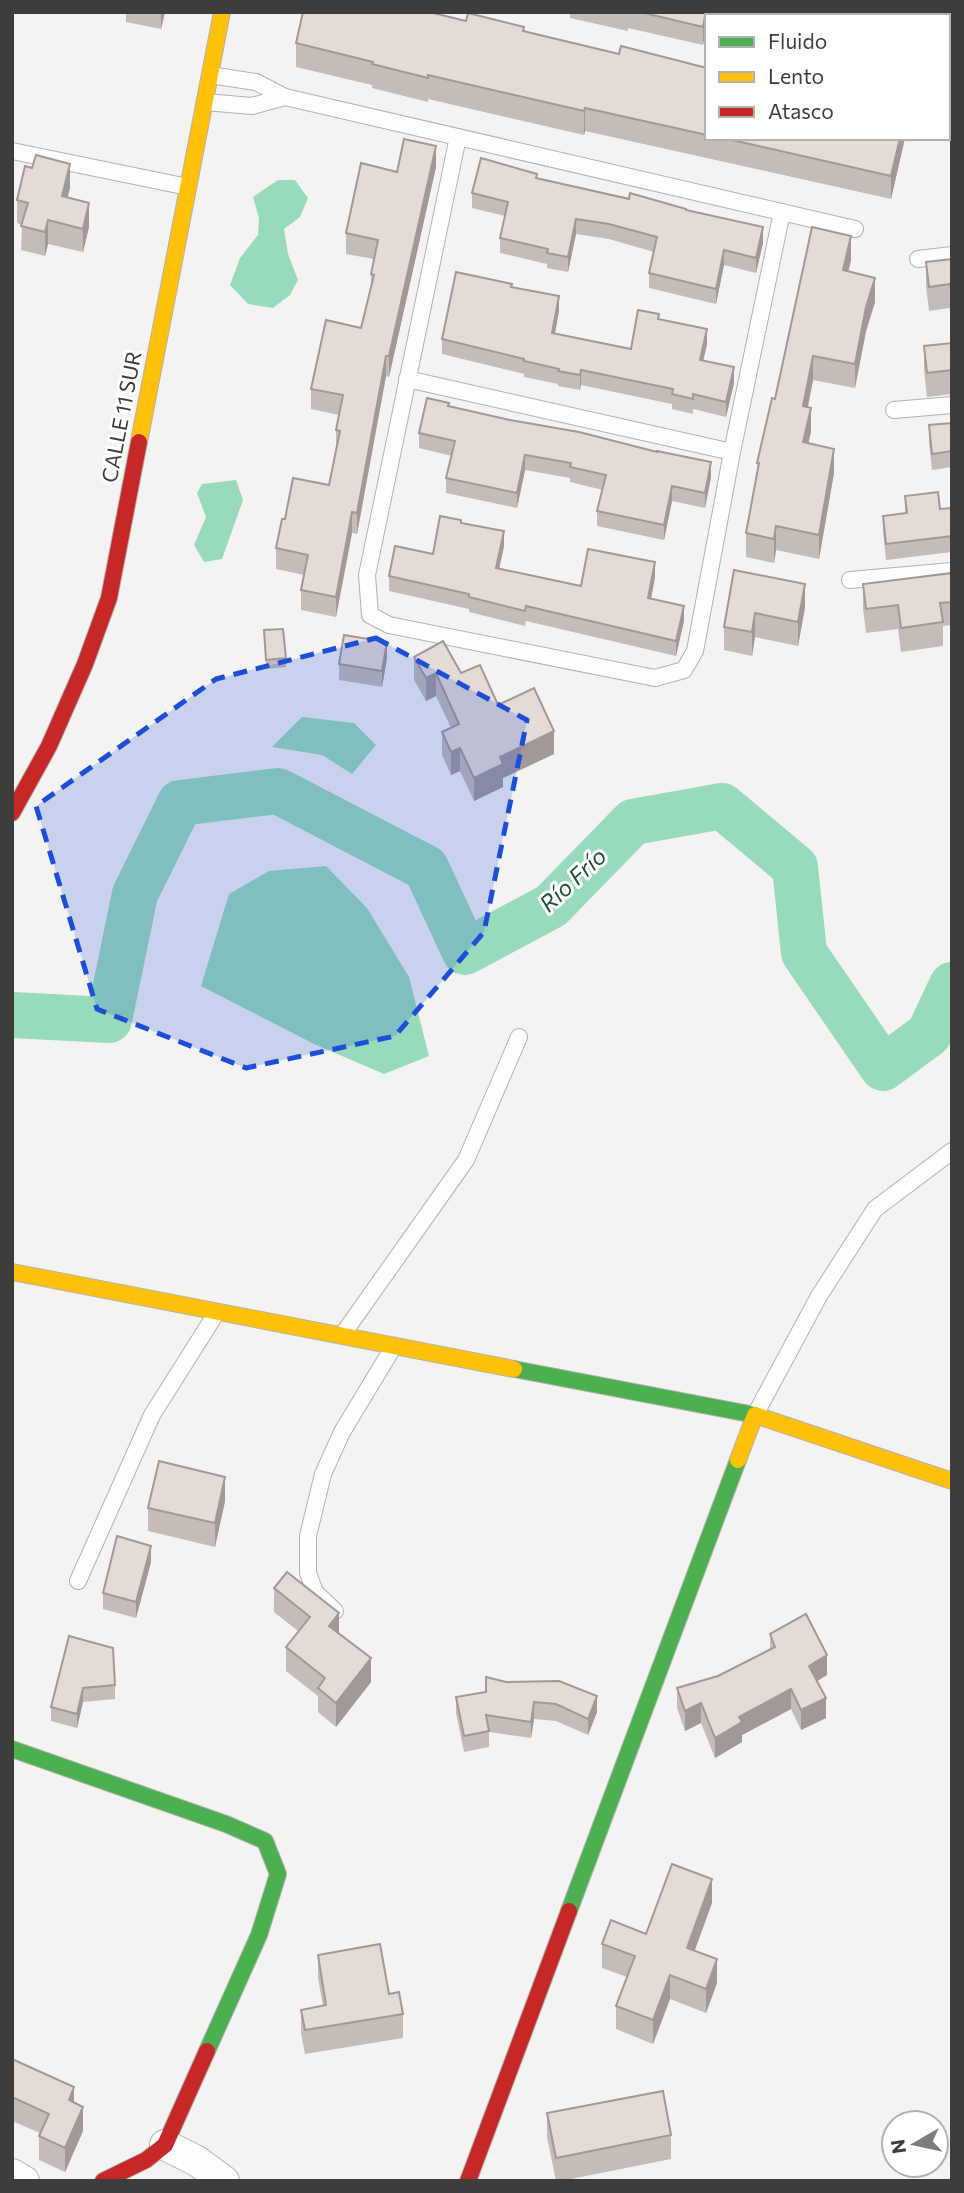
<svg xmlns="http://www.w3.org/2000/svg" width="964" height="2193" viewBox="0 0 964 2193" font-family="Commissioner,sans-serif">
	<rect width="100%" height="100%" fill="#f4f3f2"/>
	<!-- water -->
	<g fill="#98dbbb">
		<polygon points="278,180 295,180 308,198 300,217 284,229 288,254 298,280 290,295 273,308 248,304 230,285 240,258 258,235 259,218 253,197"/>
		<polygon points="236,480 243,500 222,559 204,562 194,545 206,517 197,493 202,484"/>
		<polygon points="302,717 354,723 376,745 352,774 322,755 272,747"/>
		<polygon points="326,866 367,908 409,977 429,1056 384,1074 314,1044 201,986 229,894 269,871"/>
	</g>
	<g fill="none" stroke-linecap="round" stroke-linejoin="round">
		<!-- river -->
		<polyline stroke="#98dbbb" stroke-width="46" points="12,1015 109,1020 135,894 180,803 278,791 426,868 465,952 551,906 633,822 722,806 795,867 804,953 883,1068 929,1034 952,985"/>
		<defs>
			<g id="lane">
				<polyline points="210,75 256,82 285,97 855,229"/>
				<polyline points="205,102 252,106 285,97"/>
				<polyline points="458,137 367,575 370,615 389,625 655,678 684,670 695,651 732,452 782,212"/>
				<polyline points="12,151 188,187"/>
				<polyline points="918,259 952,255"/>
				<polyline points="407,379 732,452"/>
				<polyline points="894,410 952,405"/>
				<polyline points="850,580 952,571"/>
				<polyline points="343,1334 466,1160 519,1037"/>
				<polyline points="755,1415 819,1296 875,1209 952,1151"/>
				<polyline points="78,1581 152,1415 217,1312"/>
				<polyline points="335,1611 315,1592 308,1573 308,1536 323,1474 342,1432 394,1346"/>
			</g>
			<g id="street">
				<polyline points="165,2145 197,2161 224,2181"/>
				<polyline points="12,2174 24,2181"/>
			</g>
			<g id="fast">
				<polyline points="514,1369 755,1415"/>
				<polyline points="12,1749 226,1824 265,1841 278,1874 259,1935 207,2051"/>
				<polyline points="569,1911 738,1460"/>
			</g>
			<g id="slow">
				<polyline points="139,442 222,12"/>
				<polyline points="12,1272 514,1369"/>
				<polyline points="738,1460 755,1415 952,1481"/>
			</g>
			<g id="jam">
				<polyline points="12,813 49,746 85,664 109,598 139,442"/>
				<polyline points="103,2181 146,2160 165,2145 207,2051"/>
				<polyline points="468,2181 569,1911"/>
			</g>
		</defs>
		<!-- lane casing -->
		<use href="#lane" stroke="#b2b2b1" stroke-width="18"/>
		<!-- street casing -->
		<use href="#street" stroke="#b2b2b1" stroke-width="32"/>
		<!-- fast casing -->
		<use href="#fast" stroke="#b2b2b1" stroke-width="18"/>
		<!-- slow casing -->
		<use href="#slow" stroke="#b2b2b1" stroke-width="18"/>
		<!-- jam casing -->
		<use href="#jam" stroke="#b2b2b1" stroke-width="18"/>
		<!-- lane -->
		<use href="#lane" stroke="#fdfdfd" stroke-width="16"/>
		<!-- street -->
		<use href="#street" stroke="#fdfdfd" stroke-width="30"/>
		<!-- fast -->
		<use href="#fast" stroke="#4caf50" stroke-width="16"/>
		<!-- slow -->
		<use href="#slow" stroke="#ffc107" stroke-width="16"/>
		<!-- jam -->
		<use href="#jam" stroke="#c62828" stroke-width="16"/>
	</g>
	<!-- wall -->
	<g fill="#c4bcb7">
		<polygon points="126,12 165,12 161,29 126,22"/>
		<polygon points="563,12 822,12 822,16 707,16 707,35 705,35 703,45 628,28 628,31 570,18 570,14"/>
		<polygon points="466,21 524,31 619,54 707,68 707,138 905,138 891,199 585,131 584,135 428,99 428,102 372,88 372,85 296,67 296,43"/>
		<polygon points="436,167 389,377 386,376 357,534 352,533 336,617 301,610 301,590 304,575 276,569 276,548 285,519 329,485 336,450 336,430 339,415 311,409 311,389 361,328 371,285 371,274 374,259 346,254 346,233 397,172"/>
		<polygon points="537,178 686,210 763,243 756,273 724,265 716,304 649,288 649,273 654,252 609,239 576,234 568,272 547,268 547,264 500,253 500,238 505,216 472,208 472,193"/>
		<polygon points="70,188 67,198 89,227 83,252 48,244 45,256 21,250 22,225 17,223 17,200"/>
		<polygon points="952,259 952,318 950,308 929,311 926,286 926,262"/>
		<polygon points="851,260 848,272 875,302 866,331 855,388 813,380 808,407 811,432 808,443 834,473 819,559 776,550 774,563 746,557 746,533 757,475 757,463 775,399"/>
		<polygon points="512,287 559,311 555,333 631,349 659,319 707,344 703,361 734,383 726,417 693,409 693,414 672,409 672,404 581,385 580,390 558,386 558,384 524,377 524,374 442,354 442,339"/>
		<polygon points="952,343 952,394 927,397 924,370 924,346"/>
		<polygon points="449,406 711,477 705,508 672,501 664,540 597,526 597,511 603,490 570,482 570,478 525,470 517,508 446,493 446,478 452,456 419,448 419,433"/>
		<polygon points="952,423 952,467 932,470 929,442 929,425"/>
		<polygon points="905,496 940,509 952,508 952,552 886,560 883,532 883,516 905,513"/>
		<polygon points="461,523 504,546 499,569 581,586 655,577 651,599 684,621 676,656 526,621 525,626 469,612 469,609 389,591 389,576 433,554"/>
		<polygon points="734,570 805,607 798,646 755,637 752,656 724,650 724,627"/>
		<polygon points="952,573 952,625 943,626 943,646 901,652 898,629 866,633 863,608 863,584"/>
		<polygon points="264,630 286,658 286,667 266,669"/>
		<polygon points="414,657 461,673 554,754 503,778 503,787 474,801 460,771 451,775 442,755 442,732 451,728 436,696 426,701 414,680"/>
		<polygon points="387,658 382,687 339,680 339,664"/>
		<polygon points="225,1501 215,1547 148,1531 148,1508"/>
		<polygon points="151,1562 136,1618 103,1609 103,1593"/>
		<polygon points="274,1588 339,1634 371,1682 336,1727 318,1712 318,1696 286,1671 286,1647 298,1631 274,1612"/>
		<polygon points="770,1634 827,1675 817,1681 826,1718 801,1730 791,1709 742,1735 742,1742 715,1758 701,1723 685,1731 677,1708 677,1688 718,1676 770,1650"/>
		<polygon points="69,1636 115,1685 115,1699 83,1702 77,1728 51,1721 51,1707"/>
		<polygon points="486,1692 597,1712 588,1735 556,1721 534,1719 531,1738 489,1732 489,1747 464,1752 456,1713 456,1697"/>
		<polygon points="712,1903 695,1950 717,1983 706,2013 670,1999 653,2044 616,2029 616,2006 627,1977 602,1968 602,1944 646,1934"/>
		<polygon points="318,1955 389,1994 403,2014 403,2038 305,2054 301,2033 301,2010 323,2006 318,1978"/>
		<polygon points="12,2059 74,2103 83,2131 65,2172 39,2160 39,2136 40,2133 12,2121"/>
		<polygon points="547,2113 671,2135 671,2159 561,2181 556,2181 547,2137"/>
	</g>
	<!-- shaded-wall -->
	<g fill="#a09995">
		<polygon points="161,12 165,12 161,29"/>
		<polygon points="705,16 705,35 703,45 703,27"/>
		<polygon points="585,108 585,131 584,135 584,111"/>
		<polygon points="900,138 905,138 891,199 891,176"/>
		<polygon points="436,146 436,167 389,377 389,356"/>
		<polygon points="70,164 70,188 62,220 62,196"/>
		<polygon points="89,203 89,227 83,252 83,229"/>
		<polygon points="576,219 576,234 568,272 568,257"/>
		<polygon points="48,220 48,244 45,256 45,232"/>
		<polygon points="763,227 763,243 756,273 756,258"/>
		<polygon points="851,236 851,260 843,294 843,270"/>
		<polygon points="724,250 724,265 716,304 716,289"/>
		<polygon points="875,278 875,302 866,331 855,388 855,364 866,307"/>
		<polygon points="559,296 559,311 552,348 552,333"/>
		<polygon points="707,329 707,344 700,375 700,360"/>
		<polygon points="386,356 386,376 357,534 357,513"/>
		<polygon points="813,356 813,380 803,430 803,406"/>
		<polygon points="734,367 734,383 726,417 726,402"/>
		<polygon points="581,370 581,385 580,390 580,375"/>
		<polygon points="811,408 811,432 803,466 803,442"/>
		<polygon points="834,449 834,473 819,559 819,535"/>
		<polygon points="525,455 525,470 517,508 517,493"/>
		<polygon points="711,462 711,477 705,508 705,493"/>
		<polygon points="672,486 672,501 664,540 664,525"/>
		<polygon points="352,512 352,533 336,617 336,597"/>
		<polygon points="776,526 776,550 774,563 774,539"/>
		<polygon points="504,531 504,546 496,583 496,568"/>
		<polygon points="655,562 655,577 648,614 648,598"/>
		<polygon points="805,584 805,607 798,646 798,622"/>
		<polygon points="684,606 684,621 676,656 676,641"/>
		<polygon points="755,613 755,637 752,656 752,632"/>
		<polygon points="387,642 387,658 382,687 382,671"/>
		<polygon points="436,673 436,696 426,701 426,678"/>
		<polygon points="554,731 554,754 503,778 503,787 474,801 474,778 500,757"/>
		<polygon points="460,748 460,771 451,775 451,752"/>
		<polygon points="225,1477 225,1501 215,1547 215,1523"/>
		<polygon points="151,1546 151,1562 136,1618 136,1602"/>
		<polygon points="339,1613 339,1637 329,1626"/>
		<polygon points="827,1655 827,1675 809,1686 809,1666"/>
		<polygon points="371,1658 371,1682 336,1727 336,1703"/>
		<polygon points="83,1688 83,1702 77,1728 77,1714"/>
		<polygon points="791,1689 791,1709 742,1735 742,1742 715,1758 715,1738 739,1717"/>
		<polygon points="597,1696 597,1712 588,1735 588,1719"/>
		<polygon points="826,1698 826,1718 801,1730 801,1710"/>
		<polygon points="534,1702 534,1719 531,1738 531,1722"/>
		<polygon points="701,1703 701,1723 685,1731 685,1711"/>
		<polygon points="712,1879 712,1903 687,1971 687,1948"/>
		<polygon points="717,1959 717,1983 706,2013 706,1989"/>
		<polygon points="670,1975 670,1999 653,2044 653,2020"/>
		<polygon points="74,2087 74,2111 69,2100"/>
		<polygon points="83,2107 83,2131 65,2172 65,2148"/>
	</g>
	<!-- building -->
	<g fill="#e4dbd5" stroke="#a09995" stroke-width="2">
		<polygon points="303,12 429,12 466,21 468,13 524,27 523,31 619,54 621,46 707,68 707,135 585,108 584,111 428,75 428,78 372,64 373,62 296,43"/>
		<polygon points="640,12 821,12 821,16 705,16 703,27"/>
		<polygon points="723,138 900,138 891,176"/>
		<polygon points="404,139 436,146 389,356 386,356 357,513 352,512 336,597 301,590 308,555 276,548 282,519 285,519 293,478 329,485 340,431 336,430 343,395 311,389 326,320 361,328 374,275 371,274 378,240 346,233 361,163 397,172"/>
		<polygon points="36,155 70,164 62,196 89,203 83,229 48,220 45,232 21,226 28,203 17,200 25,166 32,168"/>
		<polygon points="481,158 537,174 536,178 629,199 630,193 686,209 686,210 763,227 756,258 724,250 716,289 649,273 657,237 609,224 576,219 568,257 547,253 548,249 500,238 508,202 472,193"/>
		<polygon points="812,227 851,236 843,270 875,278 866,307 855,364 813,356 803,406 811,408 803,442 834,449 819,535 776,526 774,539 746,533 759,463 757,463 772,398 775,399"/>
		<polygon points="952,259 952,295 950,284 929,287 926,262"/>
		<polygon points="456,272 512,284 511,287 559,296 552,333 631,349 638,310 659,314 658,319 707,329 700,360 734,367 726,402 693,394 693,399 672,394 673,389 581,370 580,375 558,371 559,369 524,361 524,359 442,339"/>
		<polygon points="952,343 952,370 927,373 924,346"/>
		<polygon points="427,398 449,403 448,406 510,420 579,432 657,452 657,451 711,462 705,493 672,486 664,525 597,511 606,475 570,467 571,463 525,455 517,493 446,478 455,441 419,433"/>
		<polygon points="952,423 952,451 932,454 929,425"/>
		<polygon points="938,492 940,509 952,508 952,536 886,544 883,516 907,513 905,496"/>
		<polygon points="440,516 461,520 461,523 504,531 496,568 581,586 588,549 655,562 648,598 684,606 676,641 526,606 525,611 469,597 469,594 389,576 395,546 433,554"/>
		<polygon points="734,570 805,584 798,622 755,613 752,632 724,627"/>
		<polygon points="952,573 952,602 940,603 943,622 901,628 898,605 866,609 863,584"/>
		<polygon points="283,629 286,658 266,660 264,630"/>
		<polygon points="344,635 387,642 382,671 339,664"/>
		<polygon points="443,641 461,673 480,665 498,705 534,688 554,731 500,757 503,764 474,778 460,748 451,752 442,732 459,724 436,673 426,678 414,657"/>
		<polygon points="159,1461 225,1477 215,1523 148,1508"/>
		<polygon points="117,1536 151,1546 136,1602 103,1593"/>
		<polygon points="287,1572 339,1613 329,1626 371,1658 336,1703 318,1688 325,1678 286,1647 310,1617 274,1588"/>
		<polygon points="806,1614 827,1655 809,1666 826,1698 801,1710 791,1689 739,1717 742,1722 715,1738 701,1703 685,1711 677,1688 718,1676 775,1647 770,1634"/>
		<polygon points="69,1636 113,1648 115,1685 83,1688 77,1714 51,1707"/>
		<polygon points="486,1677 506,1682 559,1681 597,1696 588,1719 556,1704 534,1702 531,1722 486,1715 489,1731 464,1736 456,1697 486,1692"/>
		<polygon points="672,1864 712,1879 687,1948 717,1959 706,1989 670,1975 653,2020 616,2006 635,1956 602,1944 611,1920 646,1934"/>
		<polygon points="380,1944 389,1994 399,1992 403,2014 305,2030 301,2010 326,2005 318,1955"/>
		<polygon points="12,2059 74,2087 69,2100 83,2107 65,2148 39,2136 49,2114 12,2097"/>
		<polygon points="663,2091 671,2135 556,2158 547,2113"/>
	</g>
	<!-- marked area -->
	<path fill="#1d4ed8" fill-opacity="0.2" stroke="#1d4ed8" stroke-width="5" stroke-dasharray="14 9" stroke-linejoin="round" d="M376,638l151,82 -43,212 -89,104 -149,32 -149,-59 -61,-203 180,-127z"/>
	<g text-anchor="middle" stroke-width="6" stroke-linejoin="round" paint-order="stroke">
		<!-- street labels -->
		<g font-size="21" fill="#3d3d3b" stroke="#fff">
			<text transform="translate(122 417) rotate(-79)" y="7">CALLE 11 SUR</text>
		</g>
		<!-- water labels -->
		<g font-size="23" font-style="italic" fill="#234d39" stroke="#fff">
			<text transform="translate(573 880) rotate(-43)" y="8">Río Frío</text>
		</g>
	</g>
	<!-- border -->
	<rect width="964" height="2193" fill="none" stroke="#3d3d3b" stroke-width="28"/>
	<!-- legend -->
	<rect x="705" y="14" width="245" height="126" fill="#ffffff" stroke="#b1b1b1" stroke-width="2"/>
	<rect x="719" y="37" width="35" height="10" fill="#4caf50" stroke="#b1b1b1" stroke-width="2"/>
	<text x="768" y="49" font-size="21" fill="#3d3d3b">Fluido</text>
	<rect x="719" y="72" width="35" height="10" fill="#ffc107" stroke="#b1b1b1" stroke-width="2"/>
	<text x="768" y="84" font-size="21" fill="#3d3d3b">Lento</text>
	<rect x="719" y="107" width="35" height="10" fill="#c62828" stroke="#b1b1b1" stroke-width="2"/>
	<text x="768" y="119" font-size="21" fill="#3d3d3b">Atasco</text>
	<!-- north arrow -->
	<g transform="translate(915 2144) rotate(261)"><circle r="33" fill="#ffffff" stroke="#b1b1b1" stroke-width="2"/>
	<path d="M0-5L12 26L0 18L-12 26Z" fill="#7d7d7b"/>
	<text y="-10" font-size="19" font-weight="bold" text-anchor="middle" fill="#3d3d3b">N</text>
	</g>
</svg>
